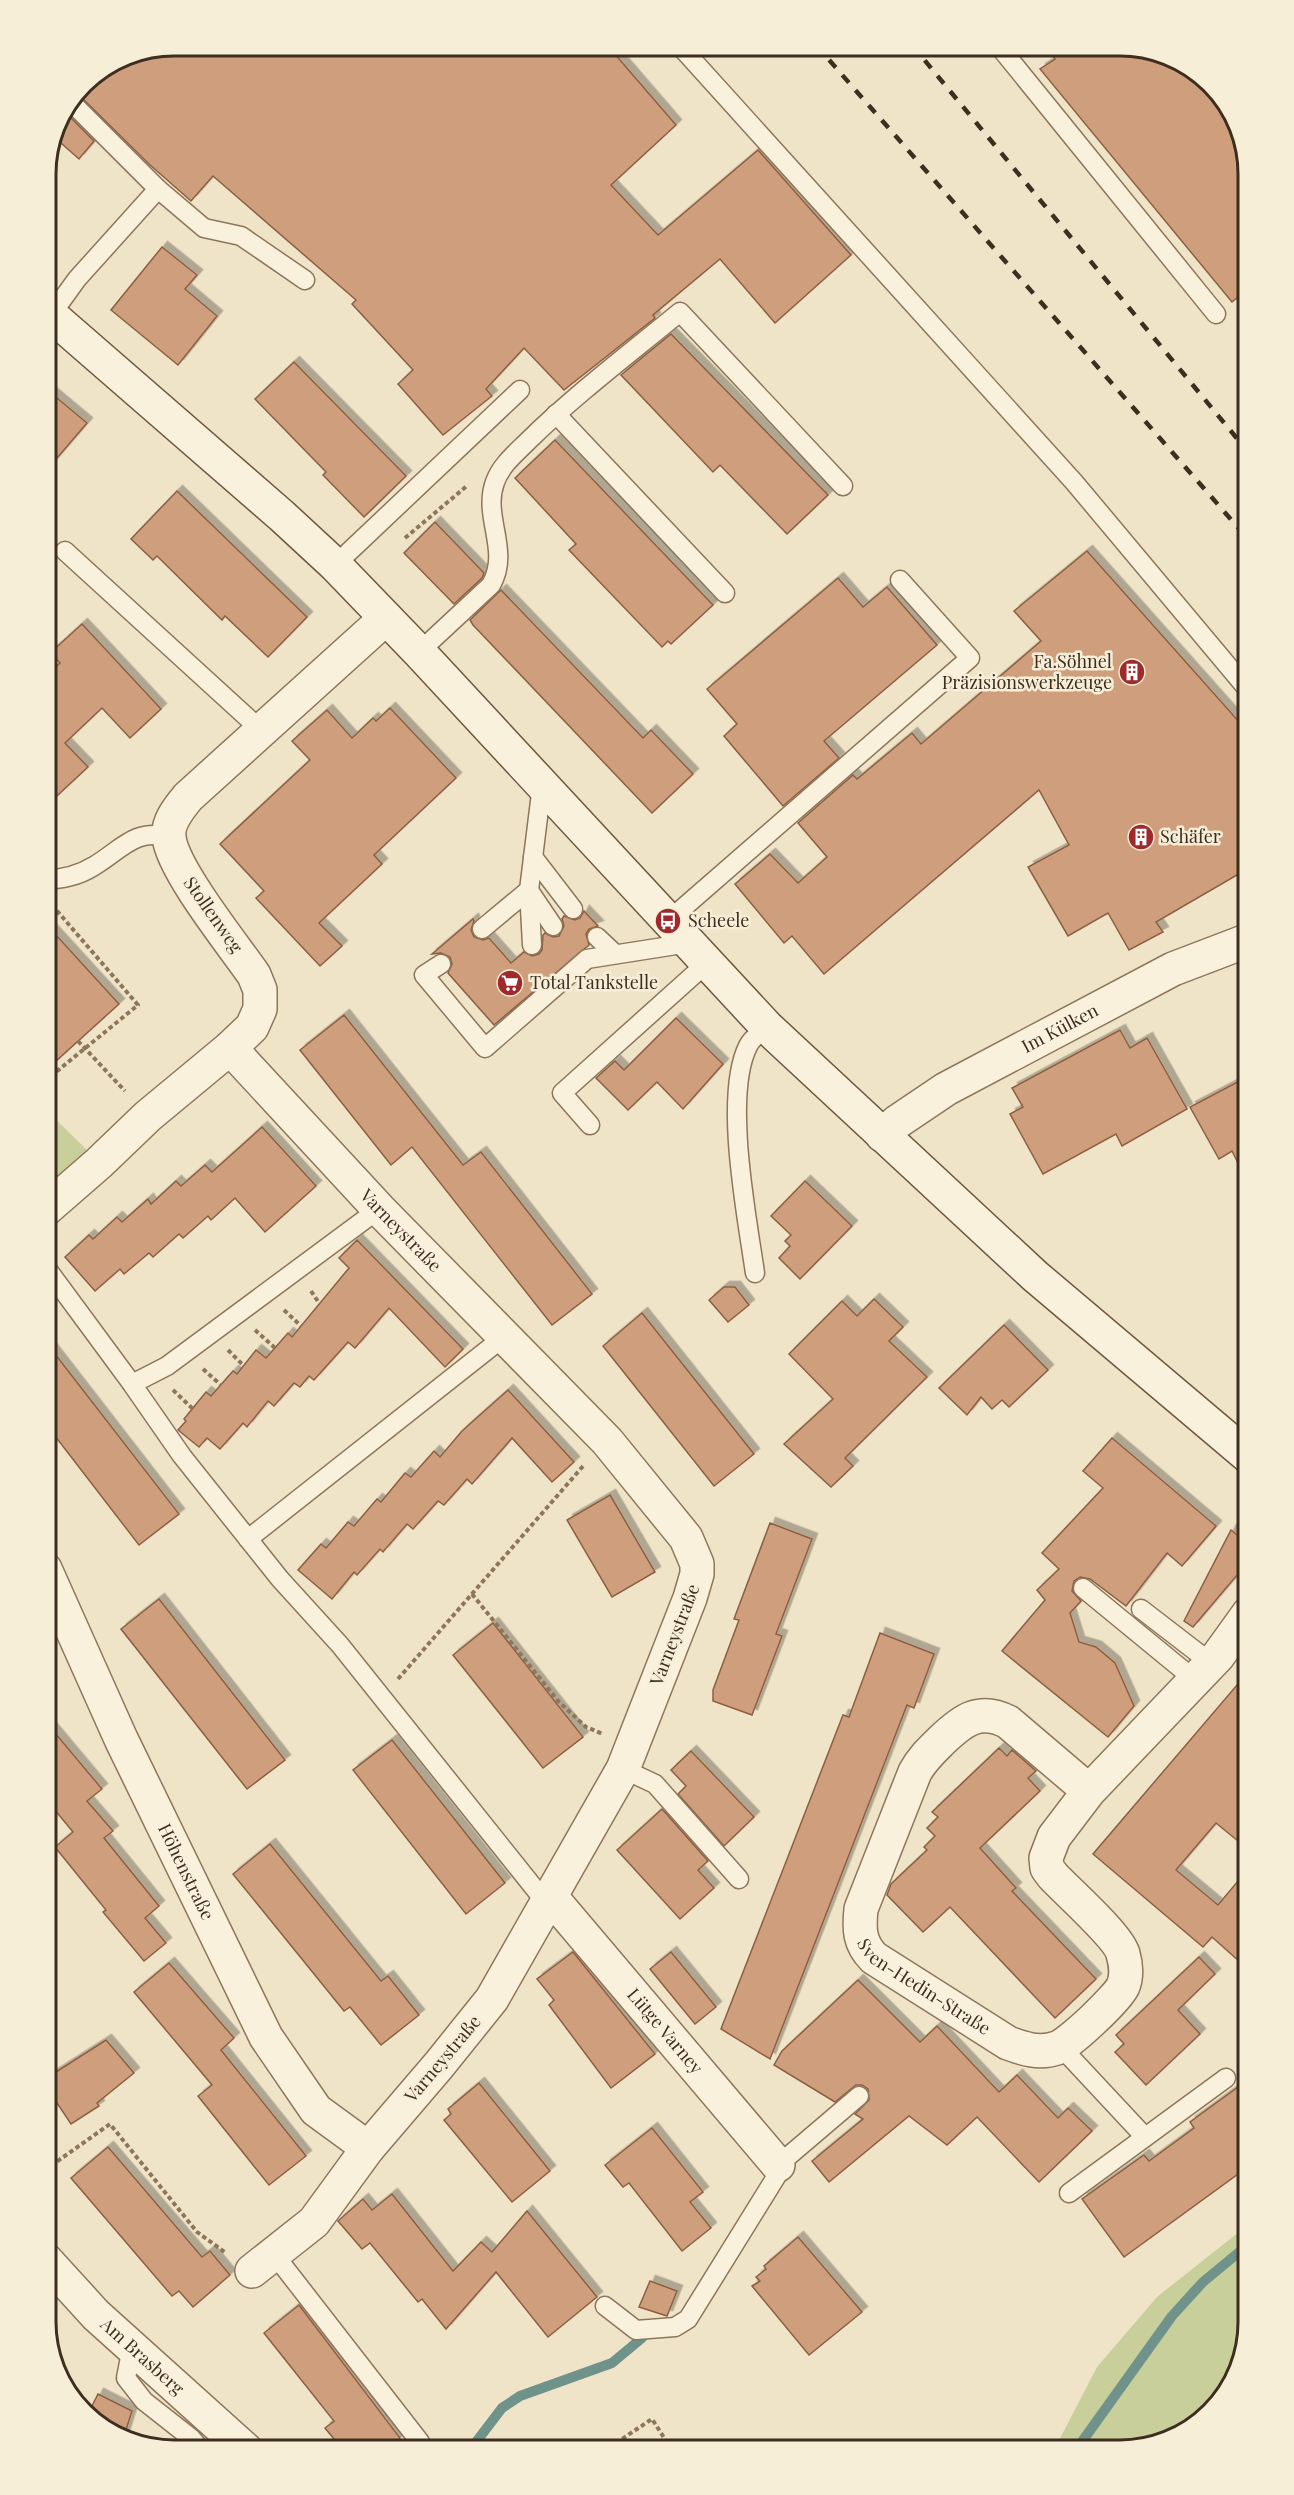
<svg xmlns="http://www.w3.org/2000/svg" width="1294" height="2495" viewBox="0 0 1294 2495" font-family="'Playfair Display',serif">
	<defs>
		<filter id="shadow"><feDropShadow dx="5.5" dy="-5.5" stdDeviation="0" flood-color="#0004"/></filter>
	</defs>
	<rect width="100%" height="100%" fill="#f0e4c8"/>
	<!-- green -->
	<g fill="#c9cf9b">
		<polygon points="45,1109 87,1150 45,1188"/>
		<polygon points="1249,2224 1249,2322 1227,2392 1170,2440 1120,2450 1054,2450 1097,2367 1157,2297"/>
	</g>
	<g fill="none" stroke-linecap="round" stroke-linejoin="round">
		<!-- stream -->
		<g stroke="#6f938a" stroke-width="10">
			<polyline points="470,2450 502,2408 520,2396 612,2363 642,2338"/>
			<polyline points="1076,2450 1172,2316 1203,2282 1249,2244"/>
		</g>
	</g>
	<!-- building -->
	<g fill="#cf9f7d" stroke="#8d5f41" stroke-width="1.5" filter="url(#shadow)">
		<polygon points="174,45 607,45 676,125 611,185 658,235 758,150 851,255 775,323 720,259 653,315 655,318 564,390 524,348 486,389 492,396 443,435 398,384 413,370 352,304 356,300 213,176 191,201 149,164 76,92 83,82 125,55"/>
		<polygon points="1044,45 1129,45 1198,71 1239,124 1249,174 1249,288 1232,302 1040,69 1055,59"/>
		<polygon points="63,110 94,141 79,159 53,136 58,117"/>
		<polygon points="162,247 197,275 185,289 217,316 178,365 111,310"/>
		<polygon points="671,334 828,495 787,534 720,465 713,472 621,375"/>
		<polygon points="294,362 406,476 364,517 323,475 326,472 255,399"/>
		<polygon points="45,388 87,423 45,472"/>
		<polygon points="555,440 713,605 671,644 668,641 662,647 569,550 576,544 515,478"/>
		<polygon points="177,491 307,617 268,657 225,616 222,620 157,556 153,560 131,539"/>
		<polygon points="435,522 484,573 482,578 454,604 404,553"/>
		<polygon points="1087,551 1249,733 1249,868 1156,922 1163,932 1129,950 1108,913 1068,936 1028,867 1069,845 1039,790 824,974 792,936 784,943 735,884 770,854 798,883 827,857 798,823 853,775 857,779 912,733 921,744 1041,641 1014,611"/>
		<polygon points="838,578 863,607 887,587 937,645 824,741 839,758 783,806 724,736 737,724 707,689"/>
		<polygon points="501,590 643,738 651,730 693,774 652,813 473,625 470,620"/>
		<polygon points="82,624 161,709 130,738 102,708 65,743 88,767 45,807 45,677 60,663 50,653"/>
		<polygon points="390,708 456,778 374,855 382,864 319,923 342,946 320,966 256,898 264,891 220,844 310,760 292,741 327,710 352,738 373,718 376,721"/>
		<polygon points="584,911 598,926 589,929 586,934 589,945 494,1025 448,973 452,964 450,957 441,953 432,954 473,919 474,921 471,930 474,937 483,940 489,938 511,963 524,952 532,956 539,954 542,950 543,935 545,933 553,937 559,936 564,926 562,919 564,916 575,920 580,918"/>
		<polygon points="45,923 119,1004 45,1071"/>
		<polygon points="344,1015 463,1165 481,1152 592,1294 552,1325 412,1147 391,1165 300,1050"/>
		<polygon points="676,1018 723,1064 683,1109 657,1082 628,1110 596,1078 615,1061 624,1070"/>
		<polygon points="1120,1030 1130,1048 1147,1038 1187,1109 1122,1146 1116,1134 1043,1174 1010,1114 1023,1107 1012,1088"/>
		<polygon points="1249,1076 1249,1185 1232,1151 1219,1159 1190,1107"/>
		<polygon points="262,1127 316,1186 265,1232 235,1198 211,1220 208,1216 183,1238 179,1234 153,1257 149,1253 124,1274 120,1269 95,1291 65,1257 89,1235 93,1239 117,1217 122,1222 148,1199 151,1204 176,1181 181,1186 205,1165 212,1172"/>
		<polygon points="805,1181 852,1226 800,1279 779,1258 790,1246 785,1241 791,1235 771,1216"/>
		<polygon points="357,1240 463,1349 445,1367 389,1308 355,1348 348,1342 314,1380 309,1376 300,1387 294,1383 274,1406 268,1401 247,1427 243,1423 220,1449 207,1438 199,1447 178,1430 186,1421 184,1419 206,1392 211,1396 233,1371 237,1374 256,1350 266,1358 288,1333 292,1337 349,1268 339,1258"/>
		<polygon points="724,1287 735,1287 749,1305 728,1322 709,1300"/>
		<polygon points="874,1299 903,1327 889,1341 927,1377 845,1458 853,1466 831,1487 784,1444 833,1399 789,1354 842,1301 857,1316"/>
		<polygon points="642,1313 754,1454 714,1486 603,1346"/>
		<polygon points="1004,1325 1048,1370 1009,1407 1002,1400 992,1409 981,1397 967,1415 939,1388"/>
		<polygon points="45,1341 179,1514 139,1545 45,1423"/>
		<polygon points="508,1390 574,1462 552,1482 512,1438 472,1484 467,1479 444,1505 438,1501 413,1529 407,1524 383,1552 380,1549 357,1575 354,1572 332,1599 298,1570 321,1544 326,1548 348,1522 354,1526 377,1499 381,1502 405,1473 411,1477 434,1451 440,1457 462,1431"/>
		<polygon points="1112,1438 1216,1526 1182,1566 1167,1553 1126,1606 1090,1579 1080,1577 1074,1581 1072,1591 1081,1601 1070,1613 1079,1642 1096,1647 1115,1663 1134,1706 1108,1737 1002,1651 1045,1600 1037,1590 1059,1569 1042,1553 1103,1488 1083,1471"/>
		<polygon points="610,1495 655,1572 612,1597 567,1520"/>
		<polygon points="770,1523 812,1539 776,1634 782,1636 752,1715 713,1701 713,1690 739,1620 734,1619"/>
		<polygon points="1231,1530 1249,1545 1249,1561 1193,1627 1184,1621"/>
		<polygon points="159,1599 285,1760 247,1789 121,1629"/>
		<polygon points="493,1623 583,1737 543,1768 453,1655"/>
		<polygon points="880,1633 934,1654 914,1708 907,1705 770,2059 721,2029 843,1715 849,1717"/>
		<polygon points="1249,1671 1249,1850 1216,1823 1176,1870 1218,1905 1249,1868 1249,1970 1212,1937 1203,1947 1093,1854"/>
		<polygon points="45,1721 102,1789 87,1801 113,1831 104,1838 159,1906 145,1918 166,1943 144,1961 103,1912 106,1910 55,1847 73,1832 45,1798"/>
		<polygon points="392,1740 505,1883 466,1914 353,1770"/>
		<polygon points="999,1748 1007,1756 1012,1750 1036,1771 1028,1778 1040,1791 980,1848 1016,1888 1012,1891 1096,1979 1055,2018 950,1907 923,1932 887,1895 891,1884 927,1850 924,1847 935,1836 927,1828 938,1817 932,1812"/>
		<polygon points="691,1751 754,1817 724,1846 678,1794 686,1786 671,1770"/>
		<polygon points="662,1809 708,1861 698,1870 714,1888 680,1919 617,1850"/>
		<polygon points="270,1844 381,1981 388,1976 419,2015 381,2045 350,2007 344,2011 233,1874"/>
		<polygon points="573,1952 655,2054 611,2088 549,2005 554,2000 537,1979"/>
		<polygon points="671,1952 716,2007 695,2024 650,1969"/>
		<polygon points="1199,1957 1215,1974 1178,2010 1200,2034 1146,2085 1115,2052 1124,2044 1116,2035"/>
		<polygon points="169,1963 234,2038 221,2050 306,2156 269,2185 198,2096 212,2085 134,1992"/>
		<polygon points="858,1980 920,2042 937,2026 999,2092 1017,2075 1058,2118 1068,2108 1092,2131 1039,2182 977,2117 947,2145 909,2116 829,2182 812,2161 863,2119 855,2114 869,2100 868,2089 862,2085 856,2085 835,2102 774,2065 782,2051"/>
		<polygon points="106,2040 134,2073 97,2103 99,2106 71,2124 45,2085 45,2079"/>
		<polygon points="1249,2079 1249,2166 1124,2257 1082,2199 1144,2155 1149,2161 1194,2128 1190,2122"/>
		<polygon points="479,2083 550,2171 512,2202 444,2120 451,2114 448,2109"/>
		<polygon points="652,2128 703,2192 690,2202 711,2228 682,2251 629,2183 623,2187 605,2165"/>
		<polygon points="108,2147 202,2257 210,2251 230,2275 193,2307 179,2291 172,2296 71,2178"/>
		<polygon points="392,2194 453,2271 481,2242 492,2252 527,2211 597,2297 548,2337 496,2272 446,2329 422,2299 418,2302 370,2243 362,2249 338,2221 363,2199 372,2210"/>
		<polygon points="798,2237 862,2312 809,2355 752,2286 760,2281 756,2277 766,2269 764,2266"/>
		<polygon points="650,2281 677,2291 667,2316 639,2307"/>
		<polygon points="299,2305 400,2438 385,2450 343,2450 325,2428 334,2421 264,2333"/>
		<polygon points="98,2394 132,2411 124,2436 102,2428 89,2412"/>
	</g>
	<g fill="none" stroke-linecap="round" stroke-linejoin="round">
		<defs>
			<g id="lane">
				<polyline points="679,45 1074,482 1249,691"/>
				<polyline points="998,45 1216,314"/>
				<polyline points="70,101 158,189 204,228 241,236 305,280"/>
				<polyline points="51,315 77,279 158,189"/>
				<polyline points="556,414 725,593"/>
				<polyline points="65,551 261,730"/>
				<polyline points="335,565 520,390"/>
				<path d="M419,652l72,-67c20,-35 -9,-68 4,-103 6,-17 21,-29 34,-42 47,-46 100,-86 151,-128l163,174"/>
				<polyline points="533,857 573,909"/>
				<path d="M45,880c18,-1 33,-4 49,-14 27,-16 41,-38 74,-29"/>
				<polyline points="530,892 553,926"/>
				<polyline points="668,921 970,658 900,580"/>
				<polyline points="482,929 529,890"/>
				<polyline points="597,937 615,954"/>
				<polyline points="532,945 529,890 542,785"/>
				<polyline points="441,964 424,975 485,1048 587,959 689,943"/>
				<polyline points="590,1125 562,1093 708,962"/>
				<polyline points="45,1266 132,1384 182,1456 280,1579 340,1645 547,1904"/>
				<path d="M755,1273c-8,-56 -32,-177 -7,-227 3,-7 13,-14 19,-19"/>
				<polyline points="132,1384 167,1366 379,1209"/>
				<polyline points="248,1539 505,1336"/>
				<polyline points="1083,1588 1195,1680"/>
				<polyline points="1141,1609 1211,1663"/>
				<polyline points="623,1769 655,1784 739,1879"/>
				<polyline points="1061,2047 1145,2137"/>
				<polyline points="1069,2193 1226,2078"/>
				<polyline points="274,2254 420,2442"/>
				<polyline points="605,2306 636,2330 675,2327 688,2319 776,2177 778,2165 859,2096"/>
				<polyline points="132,2347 126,2378 144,2401 191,2438 201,2450"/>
			</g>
			<g id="street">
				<path id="s1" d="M230,1048l149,161 228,232 79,97 11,26v10l-7,24 -67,171 -131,230 -53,66 -71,83 -54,74 -62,49"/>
				<path id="s2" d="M882,1135l15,-13 49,-33 227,-120 76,-29"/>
				<path d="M45,1210l54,-47 49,-47 82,-68 22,-21 8,-18v-19l-6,-15c-20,-29 -82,-106 -85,-138 -2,-15 10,-29 19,-40l198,-179"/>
				<path id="s3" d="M45,1569l76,170 145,298 50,73 52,38"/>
				<path id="s4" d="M1089,1791l-81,-69c-29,-15 -46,-1 -66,18 -11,11 -20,19 -27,32l-54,137c-2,20 -2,34 13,49l134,85c16,6 31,11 49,5 12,-4 61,-50 66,-62 4,-9 3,-22 0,-32 -4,-17 -55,-62 -70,-78l-6,-8 -1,-10 8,-21 35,-46 129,-135 31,-43"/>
				<path id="s5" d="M551,1897l227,268"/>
				<path id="s6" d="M45,2259l51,56 150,135"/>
			</g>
			<polyline id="secondary" points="45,310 282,516 335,565 419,652 767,1027 1035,1276 1249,1457"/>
		</defs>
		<!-- lane casing -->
		<use href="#lane" stroke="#8d765c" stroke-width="21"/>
		<!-- street casing -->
		<use href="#street" stroke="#8d765c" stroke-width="36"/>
		<!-- secondary casing -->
		<use href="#secondary" stroke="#6f573f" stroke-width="36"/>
		<!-- path -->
		<g stroke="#8d765c" stroke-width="4" stroke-dasharray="4.5 3" stroke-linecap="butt">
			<polyline points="405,538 468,485"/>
			<polyline points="78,1041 125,1091"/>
			<polyline points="45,1081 138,1005 52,905"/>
			<polyline points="311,1291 319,1303"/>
			<polyline points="284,1310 301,1326"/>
			<polyline points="255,1330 275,1348"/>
			<polyline points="228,1350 244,1366"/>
			<polyline points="203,1369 221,1385"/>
			<polyline points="173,1390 193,1409"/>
			<polyline points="472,1594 559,1702 586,1727 603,1734"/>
			<polyline points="398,1679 584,1465"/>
			<polyline points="45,2170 110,2124 197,2232 226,2253"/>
			<polyline points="616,2443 652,2419 672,2450"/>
		</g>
		<!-- lane -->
		<use href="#lane" stroke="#faf1dc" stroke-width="18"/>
		<!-- street -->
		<use href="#street" stroke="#faf1dc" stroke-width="33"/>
		<!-- secondary -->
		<use href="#secondary" stroke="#faf1dc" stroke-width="33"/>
		<!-- rail -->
		<g stroke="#3d2e20" stroke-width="4.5" stroke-dasharray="10 10" stroke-linecap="butt">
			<polyline points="816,45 1249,540"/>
			<polyline points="912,45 1249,453"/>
		</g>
	</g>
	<!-- icons -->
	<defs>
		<symbol id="building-disc" viewBox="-11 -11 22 22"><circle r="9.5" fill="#9e2a2b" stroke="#f7eed8"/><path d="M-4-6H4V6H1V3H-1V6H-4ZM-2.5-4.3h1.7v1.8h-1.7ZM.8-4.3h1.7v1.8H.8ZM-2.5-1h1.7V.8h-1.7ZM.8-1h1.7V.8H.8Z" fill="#fff"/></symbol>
		<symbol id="bus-disc" viewBox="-11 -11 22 22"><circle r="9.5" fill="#9e2a2b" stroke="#f7eed8"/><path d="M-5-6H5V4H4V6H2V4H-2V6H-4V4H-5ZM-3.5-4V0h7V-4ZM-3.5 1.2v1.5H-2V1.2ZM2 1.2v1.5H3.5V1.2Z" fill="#fff"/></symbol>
		<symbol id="supermarket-disc" viewBox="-11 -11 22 22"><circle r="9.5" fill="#9e2a2b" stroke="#f7eed8"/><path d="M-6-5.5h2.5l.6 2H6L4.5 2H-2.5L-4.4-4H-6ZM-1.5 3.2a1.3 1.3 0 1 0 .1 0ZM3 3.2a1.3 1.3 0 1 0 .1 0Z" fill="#fff"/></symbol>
	</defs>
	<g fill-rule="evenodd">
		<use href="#building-disc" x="1117" y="657" width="30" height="30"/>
		<use href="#building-disc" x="1126" y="822" width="30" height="30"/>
		<use href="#bus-disc" x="653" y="906" width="30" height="30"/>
		<use href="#supermarket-disc" x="495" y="968" width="30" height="30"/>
	</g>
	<g text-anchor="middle" stroke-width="5" stroke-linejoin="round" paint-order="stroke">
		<!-- poi labels -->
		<g font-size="18" fill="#3d2e20" stroke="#f7eed8" text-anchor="start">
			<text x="1112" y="668" text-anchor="end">Fa.Söhnel<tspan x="1112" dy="21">Präzisionswerkzeuge</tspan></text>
			<text x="1160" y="843">Schäfer</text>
			<text x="688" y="927">Scheele</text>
			<text x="530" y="989">Total Tankstelle</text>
		</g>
		<!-- street labels -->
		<g font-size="18" fill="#3d2e20" stroke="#f7eed8">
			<text transform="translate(213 915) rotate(55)" y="6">Stollenweg</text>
			<text dy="6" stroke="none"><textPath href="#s2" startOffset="208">Im Külken</textPath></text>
			<text dy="6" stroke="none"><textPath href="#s1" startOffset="250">Varneystraße</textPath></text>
			<text transform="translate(675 1635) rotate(-69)" y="6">Varneystraße</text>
			<text dy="6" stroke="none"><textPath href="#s3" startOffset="334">Höhenstraße</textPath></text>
			<text dy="6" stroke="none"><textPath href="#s4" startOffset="480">Sven-Hedin-Straße</textPath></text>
			<text dy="6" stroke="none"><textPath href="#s5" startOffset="176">Lütge Varney</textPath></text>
			<text transform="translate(443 2059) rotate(-50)" y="6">Varneystraße</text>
			<text dy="6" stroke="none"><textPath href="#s6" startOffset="138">Am Brasberg</textPath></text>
		</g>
	</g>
	<!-- crop -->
	<path d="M0 0H1294V2495H0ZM174 56H1120A118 118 0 0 1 1238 174V2322A118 118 0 0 1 1120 2440H174A118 118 0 0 1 56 2322V174A118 118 0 0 1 174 56Z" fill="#f7eed8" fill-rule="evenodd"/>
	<path fill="none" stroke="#3d2e20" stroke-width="3" d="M174 56H1120A118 118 0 0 1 1238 174V2322A118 118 0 0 1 1120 2440H174A118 118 0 0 1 56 2322V174A118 118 0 0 1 174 56Z"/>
</svg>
